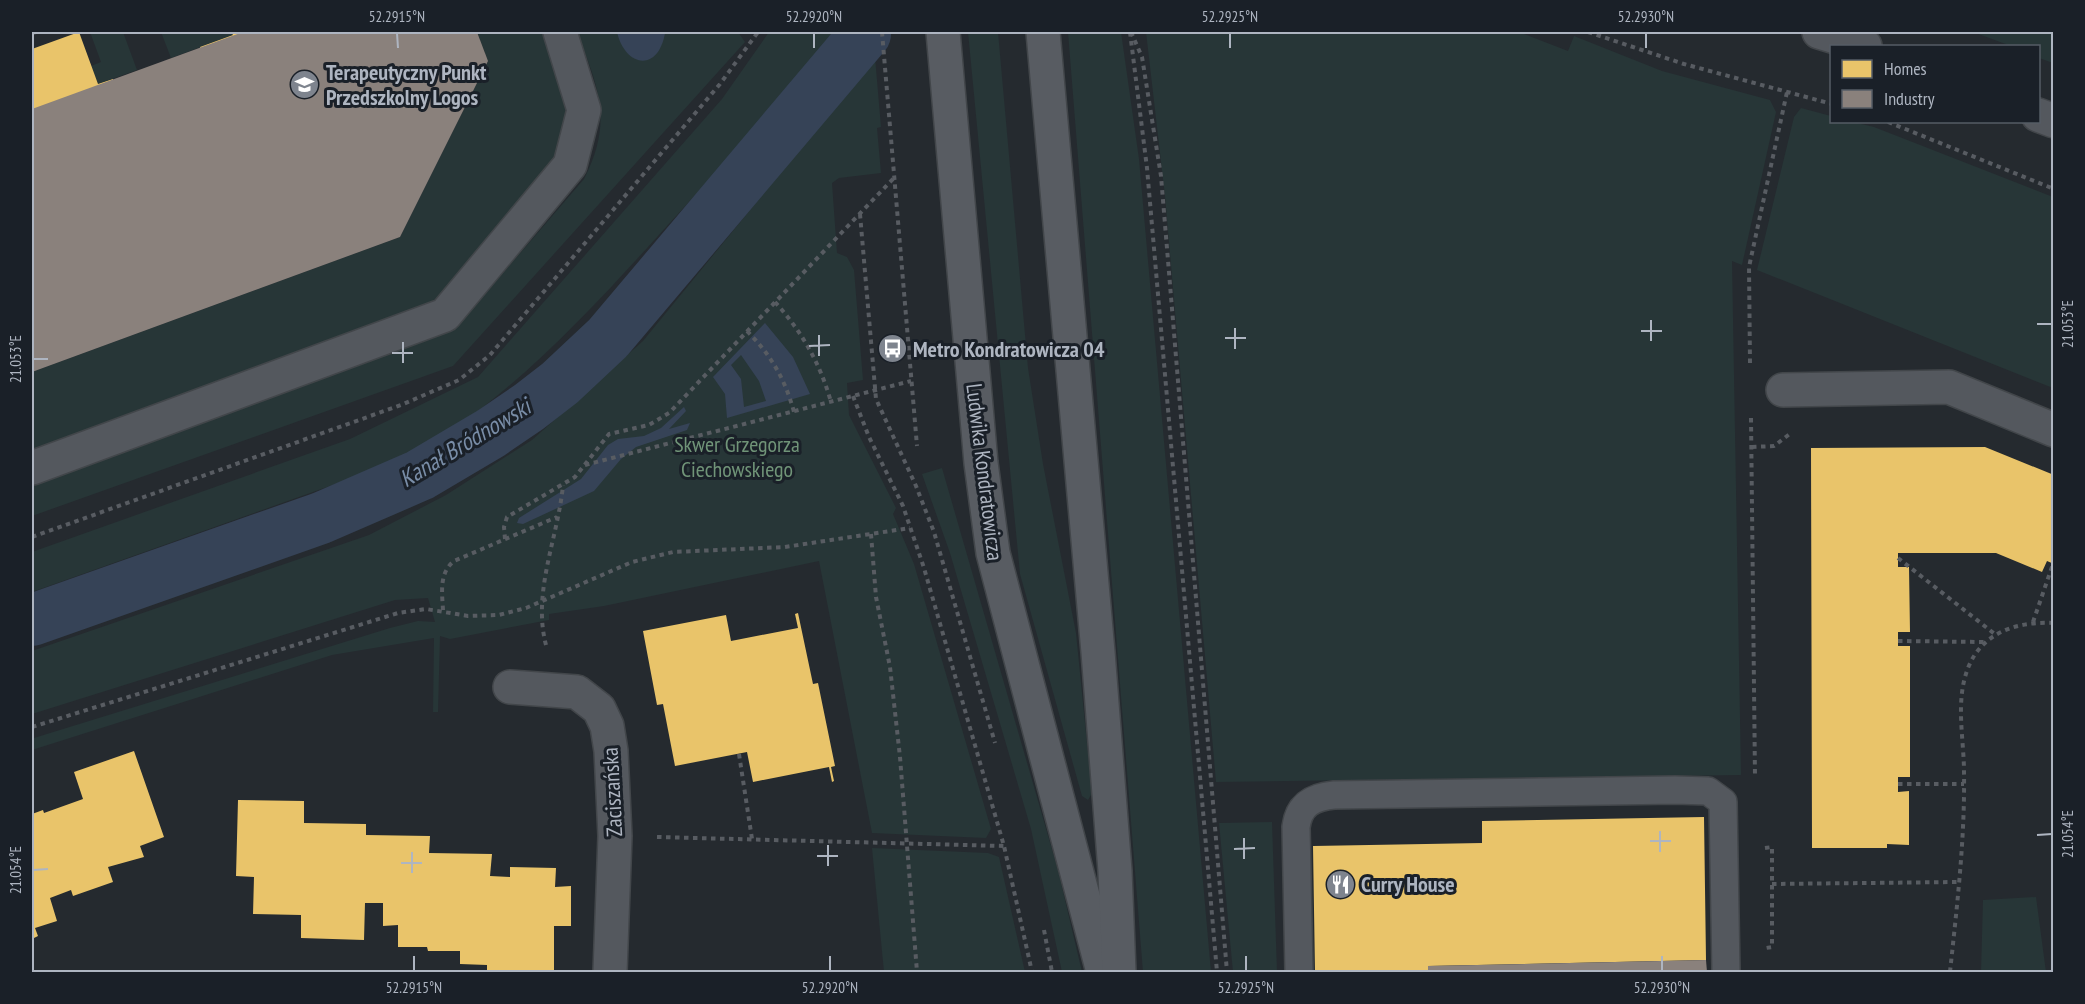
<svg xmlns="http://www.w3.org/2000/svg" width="2085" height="1004" viewBox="0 0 2085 1004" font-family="'PT Sans Narrow',sans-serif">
	<rect width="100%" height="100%" fill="#252a2f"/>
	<!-- green -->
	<g fill="#273637">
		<polygon points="90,32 123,32 137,70 98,84 91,66 101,62"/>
		<polygon points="161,32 231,32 233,35 171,58"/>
		<polygon points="477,32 543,32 567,96 566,146 439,297 420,308 32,450 32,372 400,237 488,61"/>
		<path d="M577,32h161l7,10 -292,324 -421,150v-33l434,-167 118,-137c30,-58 14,-92 -7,-147z"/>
		<path d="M769,32h76c-59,65 -119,129 -178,194 -58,64 -117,129 -185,182 -42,32 -92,54 -141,74l-309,110v-40l318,-113 128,-62 244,-278z"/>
		<polygon points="968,32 998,32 1028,368 1043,464 1076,633 1092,793 1088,800 1082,796 1020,574"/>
		<polygon points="1068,32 1121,32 1139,159 1211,972 1143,972"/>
		<polygon points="1146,32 1519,32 1568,51 1574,36 1662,71 1770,100 1776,112 1742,265 1732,261 1741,775 1216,782 1165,196"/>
		<polygon points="1973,32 2053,32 2053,63 2039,58 2038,46 2011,46"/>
		<polygon points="875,57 881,127 877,128 881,173 839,178 832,183 837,253 847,257 854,270 863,380 847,383 849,415 896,508 893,514 914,564 991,829 986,838 872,833 819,561 604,606 549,614 549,620 450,639 440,636 438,712 433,712 434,638 332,655 32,750 32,733 34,738 390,628 418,621 435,622 428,598 395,600 32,714 32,651 369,535 446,495 532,440 643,341"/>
		<polygon points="1801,108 1831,116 1832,122 1853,122 1874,127 2053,197 2053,388 1757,270 1794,117"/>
		<polygon points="942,468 1058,870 1082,972 1062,972 1031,829 950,553 922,474"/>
		<polygon points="1272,822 1277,972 1233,972 1219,823"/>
		<polygon points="872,848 988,853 999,857 1025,972 884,972"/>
		<polygon points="2036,897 2046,972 1981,972 1983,900"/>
	</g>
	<!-- water -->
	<g fill="#364357" fill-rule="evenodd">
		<path d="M617,32h47l1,1c-7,40 -40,34 -48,-1z"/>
		<path d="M765,323l28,34 17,37 -83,24 -2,-24 -12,-17zM741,355l18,26 7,20 -22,6 -3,-28 -10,-14z"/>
		<polygon points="684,407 686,411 669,429 690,423 687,430 636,447 621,459 594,491 523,524 517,523 519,518 581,479 608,445 618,439 644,436 661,428"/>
	</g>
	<!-- homes -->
	<g fill="#e9c46a">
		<polygon points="79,32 98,84 113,79 138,147 225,115 200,47 233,35 231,32 382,32 375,47 352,59 386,149 367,156 387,212 276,253 252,189 165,221 189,285 69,329 45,265 32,270 32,49"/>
		<polygon points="1985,447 2054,475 2054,564 2047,561 2042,572 1996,553 1898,553 1898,567 1909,567 1910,632 1898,632 1898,646 1910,646 1910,777 1898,777 1898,792 1909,791 1909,845 1887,844 1887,848 1812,848 1811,448"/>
		<polygon points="798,613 813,684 818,683 835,766 831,767 834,781 832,782 829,767 753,782 747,752 675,766 663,704 657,705 643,631 726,615 731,641 798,628 795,614"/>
		<polygon points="134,751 164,837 140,846 144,857 108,867 113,882 73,896 71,890 50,898 57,921 35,928 38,936 32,939 32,814 43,810 44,813 83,799 74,772"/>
		<polygon points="238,800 304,801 304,823 366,824 366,835 430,836 429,853 492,854 490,876 510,877 510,867 556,868 555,887 571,886 571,926 554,926 554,972 487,972 487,965 460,964 460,951 428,951 427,947 398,947 398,925 383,926 383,903 365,903 364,940 301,938 301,915 253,914 254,877 236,876"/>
		<polygon points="1704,817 1706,960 1428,966 1428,972 1315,972 1313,846 1482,843 1482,821"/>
	</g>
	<!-- industry -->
	<g fill="#8a817c">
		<polygon points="243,32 477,32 488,61 400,237 32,372 32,109"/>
		<polygon points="1706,960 1707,972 1428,972 1428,966"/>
	</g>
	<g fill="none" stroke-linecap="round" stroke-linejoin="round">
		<!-- canal -->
		<polyline stroke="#364357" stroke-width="52" points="32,620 321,518 420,475 491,433 529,407 560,383 608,338 865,34"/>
		<defs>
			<path id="service" d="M1299,972l-3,-145c3,-23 17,-30 38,-32l341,-5 33,1 15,11 3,170"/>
			<g id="minor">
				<polyline points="1783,390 1949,387 2054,430"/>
				<polyline points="32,468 445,315 570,165 584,110 560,32"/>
				<polyline points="510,687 577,692 599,709 607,726 611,751 615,836 610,972"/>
			</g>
			<g id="tertiary">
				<polyline points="1819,32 1865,46"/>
				<polyline points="2038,115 2054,121"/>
			</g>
			<g id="secondary">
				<polyline points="943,32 981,463 993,553 1103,972"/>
				<polyline points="1043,32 1098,652 1115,871 1119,972"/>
			</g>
		</defs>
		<!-- service casing -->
		<use href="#service" stroke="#42464a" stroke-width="30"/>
		<!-- minor casing -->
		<use href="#minor" stroke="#42464a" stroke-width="36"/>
		<!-- tertiary casing -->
		<use href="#tertiary" stroke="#42464a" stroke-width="36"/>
		<!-- secondary casing -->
		<use href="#secondary" stroke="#42464a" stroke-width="36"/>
		<!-- path -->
		<g stroke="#585c62" stroke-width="4" stroke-dasharray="4.5 4.5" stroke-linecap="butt">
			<polyline points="882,32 917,446"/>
			<polyline points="1130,32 1147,168 1217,972"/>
			<polyline points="1131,32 1142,57 1161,176 1227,972"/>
			<polyline points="1588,32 1684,64 1832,104"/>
			<polyline points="32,33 36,32"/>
			<polyline points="1888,122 2054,189"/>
			<polyline points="860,214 876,399 916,486 934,532 995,743"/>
			<path d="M775,302c27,30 45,61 56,100"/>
			<path d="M747,331c24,24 38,48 47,81"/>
			<polyline points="1750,363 1749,267 1787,92"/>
			<polyline points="853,396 869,437 903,506 924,568 1004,846 1032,972"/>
			<polyline points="1751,418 1755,777"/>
			<polyline points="1752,447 1774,446 1791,433"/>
			<polyline points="585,465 911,381"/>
			<polyline points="871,534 876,597 890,667 900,757 917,972"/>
			<polyline points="32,537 401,405 459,380 490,355 720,84 758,32"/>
			<polyline points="505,539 504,527 507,517 575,477 609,434 649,425 669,413 894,178"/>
			<polyline points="1898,558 1996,635"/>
			<path d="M443,610c-1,-18 -4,-37 11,-49l103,-44"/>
			<polyline points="2033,622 2053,564"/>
			<polyline points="1898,641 1984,642"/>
			<path d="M546,645c-14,-53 12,-107 17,-160"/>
			<polyline points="32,727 398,613 426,609 468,616 499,615 526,608 632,562 673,552 785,547 910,528"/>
			<polyline points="739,754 752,839"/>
			<polyline points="1898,784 1964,784"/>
			<polyline points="657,837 1004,846"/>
			<polyline points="1765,848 1772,847 1772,947 1766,948"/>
			<polyline points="1772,884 1959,882"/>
			<polyline points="1044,930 1052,972"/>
			<path d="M1950,972c7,-66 15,-133 14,-200 0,-33 -9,-71 4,-104 14,-36 50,-47 86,-45"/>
		</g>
		<!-- service -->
		<use href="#service" stroke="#54585e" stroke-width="27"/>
		<!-- minor -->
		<use href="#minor" stroke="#54585e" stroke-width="33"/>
		<!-- tertiary -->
		<use href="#tertiary" stroke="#54585e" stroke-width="33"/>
		<!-- secondary -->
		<use href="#secondary" stroke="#585c62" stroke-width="33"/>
	</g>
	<!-- ticks -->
	<path fill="none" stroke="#aeb5c1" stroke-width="2" d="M397,33l1,15M814,33v15M1230,33v15M1646,33v15M1651,320v21M2037,324h15M1235,328v21M1641,331h21M819,335v21M1225,338h21M403,342v21M809,346l21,-1M392,353h21M33,359h15M1660,831v21M2037,835l15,-1M1244,838v21M1650,841h21M828,845v21M1234,849l21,-1M412,852v21M817,856h21M401,863h21M33,870l15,-1M414,956v15M830,956v15M1246,956v15M1662,956v15"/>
	<!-- icons -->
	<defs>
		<symbol id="school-disc" viewBox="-11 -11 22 22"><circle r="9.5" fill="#7e848e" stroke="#1a2028"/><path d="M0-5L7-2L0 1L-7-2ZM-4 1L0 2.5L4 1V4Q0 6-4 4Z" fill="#fff"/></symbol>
		<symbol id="bus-disc" viewBox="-11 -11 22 22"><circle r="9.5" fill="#7e848e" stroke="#1a2028"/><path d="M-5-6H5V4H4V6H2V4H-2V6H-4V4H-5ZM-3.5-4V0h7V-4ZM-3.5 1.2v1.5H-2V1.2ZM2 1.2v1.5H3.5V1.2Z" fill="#fff"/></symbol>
		<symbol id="restaurant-disc" viewBox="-11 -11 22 22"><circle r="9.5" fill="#7e848e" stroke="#1a2028"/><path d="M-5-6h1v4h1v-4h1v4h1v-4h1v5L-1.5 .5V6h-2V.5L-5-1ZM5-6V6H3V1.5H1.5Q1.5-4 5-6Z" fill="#fff"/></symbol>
	</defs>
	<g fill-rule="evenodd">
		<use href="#school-disc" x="288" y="68" width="33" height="33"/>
		<use href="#bus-disc" x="876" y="332" width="33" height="33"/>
		<use href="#restaurant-disc" x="1324" y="868" width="33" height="33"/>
	</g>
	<g text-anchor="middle" stroke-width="6" stroke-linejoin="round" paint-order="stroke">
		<!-- poi labels -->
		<g font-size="22" font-weight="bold" fill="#aeb5c1" stroke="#1a2028" text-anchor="start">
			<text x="326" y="80">Terapeutyczny Punkt<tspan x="326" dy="25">Przedszkolny Logos</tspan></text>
			<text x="913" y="357">Metro Kondratowicza 04</text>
			<text x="1361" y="892">Curry House</text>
		</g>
		<!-- park labels -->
		<g font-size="22" fill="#709478" stroke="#1a2028">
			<text x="737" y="452">Skwer Grzegorza<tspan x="737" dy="25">Ciechowskiego</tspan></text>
		</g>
		<!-- street labels -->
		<g font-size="22" fill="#aeb5c1" stroke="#1a2028">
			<text transform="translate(985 472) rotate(83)" y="8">Ludwika Kondratowicza</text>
			<text transform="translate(612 792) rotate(-93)" y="8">Zaciszańska</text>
		</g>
		<!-- water labels -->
		<g font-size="24" font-style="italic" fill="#798da7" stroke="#1a2028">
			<text transform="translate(465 443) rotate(-31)" y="8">Kanał Bródnowski</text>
		</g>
	</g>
	<!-- border -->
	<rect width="2085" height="1004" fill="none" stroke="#1a2028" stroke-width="66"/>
	<!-- legend -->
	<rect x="1830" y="45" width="210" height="78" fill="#1a2028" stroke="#555c65" stroke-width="1.5"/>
	<rect x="1842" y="60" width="30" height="18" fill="#e9c46a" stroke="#555c65" stroke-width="1.5"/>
	<text x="1884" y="75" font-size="18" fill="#aeb5c1">Homes</text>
	<rect x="1842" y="90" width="30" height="18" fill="#8a817c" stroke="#555c65" stroke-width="1.5"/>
	<text x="1884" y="105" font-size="18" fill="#aeb5c1">Industry</text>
	<rect x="33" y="33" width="2019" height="938" fill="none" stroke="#aeb5c1" stroke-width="2"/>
	<g font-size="15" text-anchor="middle" fill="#aeb5c1">
		<text x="397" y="22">52.2915°N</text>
		<text x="814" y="22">52.2920°N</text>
		<text x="1230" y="22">52.2925°N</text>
		<text x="1646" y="22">52.2930°N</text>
		<text transform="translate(2068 324) rotate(-90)" y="5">21.053°E</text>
		<text transform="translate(16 359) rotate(-90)" y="5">21.053°E</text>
		<text transform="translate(2068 834) rotate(-90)" y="5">21.054°E</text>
		<text transform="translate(16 870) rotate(-90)" y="5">21.054°E</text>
		<text x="414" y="993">52.2915°N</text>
		<text x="830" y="993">52.2920°N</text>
		<text x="1246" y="993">52.2925°N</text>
		<text x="1662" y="993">52.2930°N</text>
	</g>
</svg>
